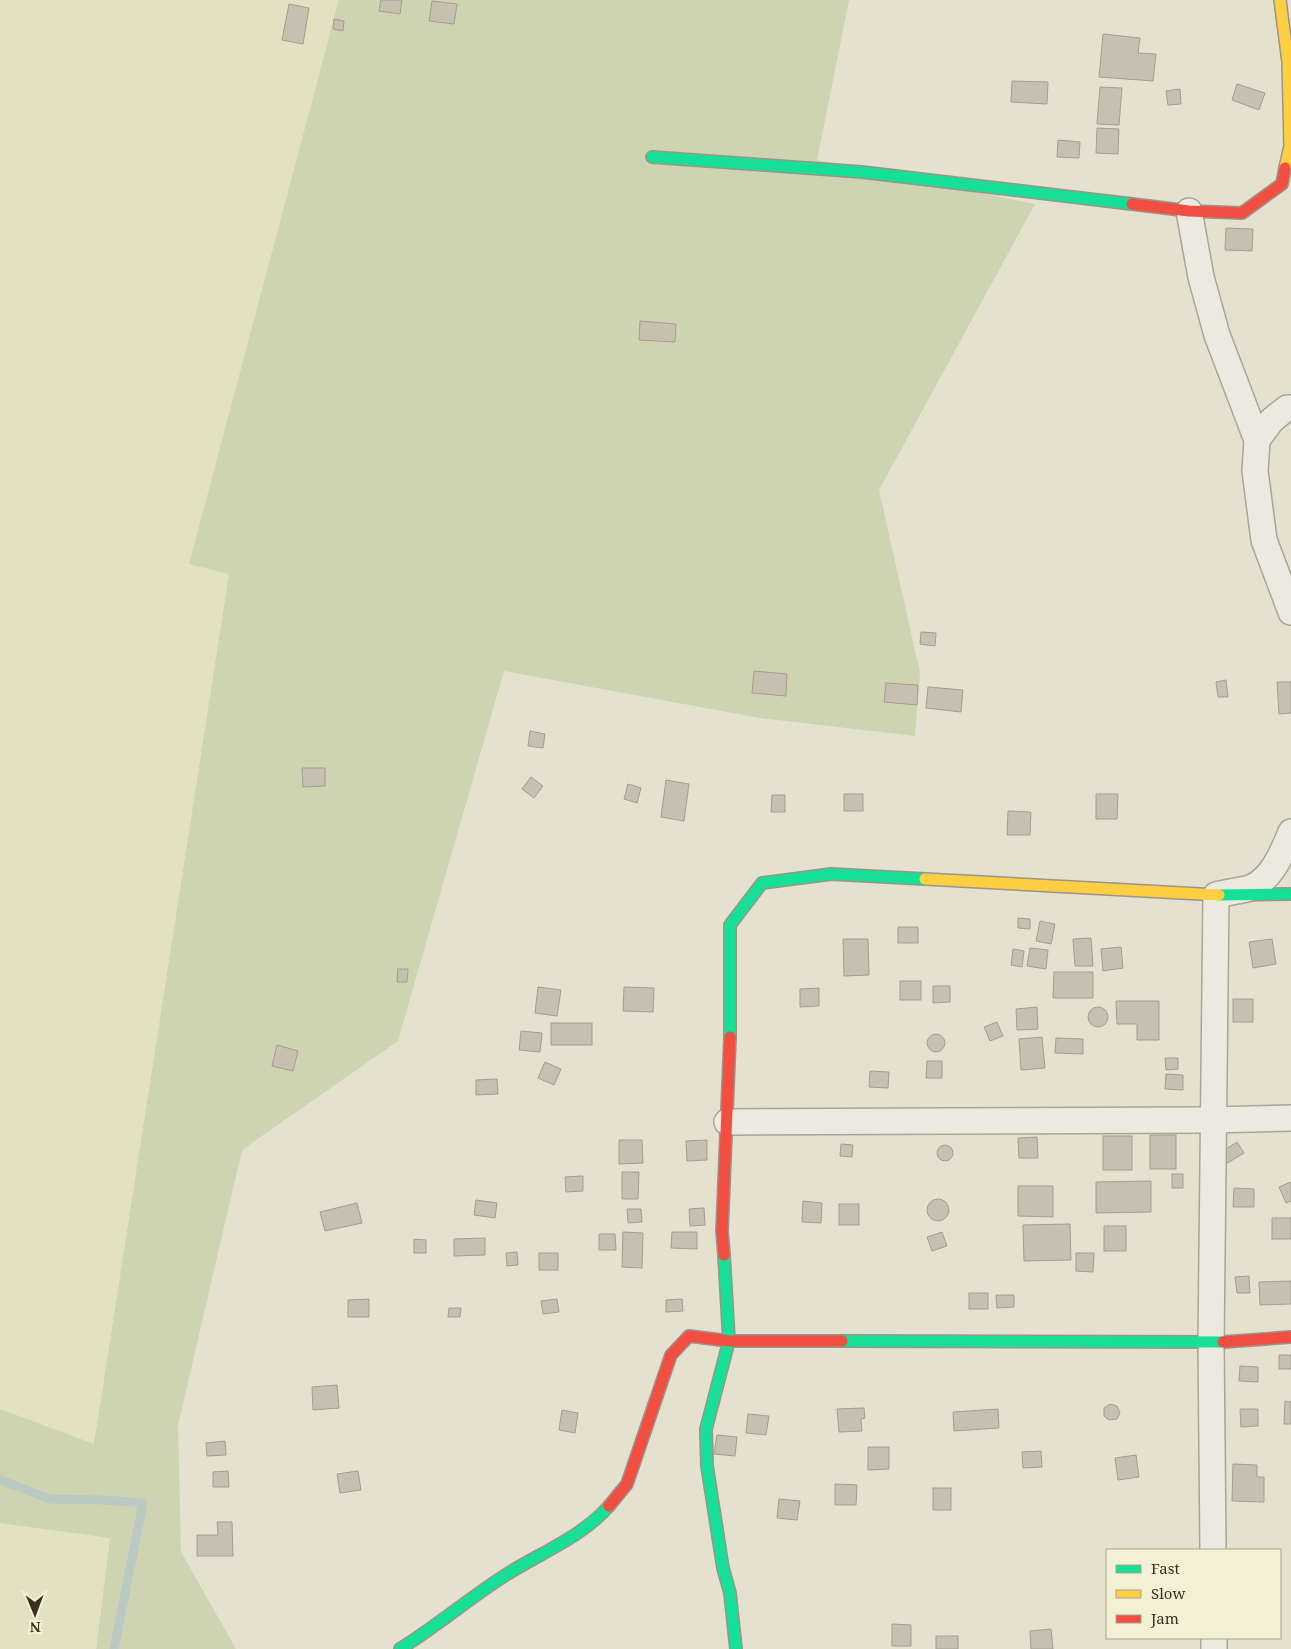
<svg xmlns="http://www.w3.org/2000/svg" width="1291" height="1649" viewBox="0 0 1291 1649" font-family="'Noto Serif',serif">
	<rect width="100%" height="100%" fill="#e4e1cf"/>
	<!-- farmland -->
	<g fill="#e2e1c1">
		<polygon points="0,0 339,0 189,563 229,574 94,1444 0,1409"/>
		<polygon points="0,1523 110,1538 96,1649 0,1649"/>
	</g>
	<!-- green -->
	<polygon fill="#ced4b2" points="339,0 849,0 817,160 1035,204 879,490 920,673 915,736 760,718 504,671 398,1041 242,1150 178,1425 181,1552 236,1649 96,1649 110,1538 0,1523 0,1409 94,1444 229,574 189,564"/>
	<g fill="none" stroke-linecap="round" stroke-linejoin="round">
		<!-- stream -->
		<polyline stroke="#bacac2" stroke-width="9" points="0,1480 50,1499 104,1500 143,1503 114,1649"/>
	</g>
	<!-- building -->
	<g fill="#c7c0b0" stroke="#a49d8e">
		<polygon points="381,0 402,0 400,14 379,11"/>
		<polygon points="432,1 457,4 454,24 429,21"/>
		<polygon points="289,4 309,8 303,44 282,40"/>
		<polygon points="334,19 344,21 343,31 333,29"/>
		<polygon points="1103,34 1140,38 1138,53 1156,54 1153,81 1099,77"/>
		<polygon points="1012,81 1048,82 1047,104 1011,102"/>
		<polygon points="1237,84 1265,93 1259,110 1232,100"/>
		<polygon points="1100,87 1122,88 1119,125 1097,124"/>
		<polygon points="1180,89 1181,104 1168,105 1166,91"/>
		<polygon points="1097,128 1119,129 1118,154 1096,153"/>
		<polygon points="1058,140 1080,142 1079,158 1057,157"/>
		<polygon points="1226,228 1253,229 1252,251 1225,250"/>
		<polygon points="640,321 676,324 675,342 639,340"/>
		<polygon points="921,632 936,633 935,646 920,644"/>
		<polygon points="754,671 787,674 786,696 752,693"/>
		<polygon points="1226,680 1228,697 1218,697 1216,682"/>
		<polygon points="1277,682 1291,682 1291,713 1279,714"/>
		<polygon points="886,683 918,685 917,705 884,702"/>
		<polygon points="928,687 963,690 961,712 926,708"/>
		<polygon points="530,731 545,734 543,748 528,746"/>
		<polygon points="302,768 325,768 325,786 303,787"/>
		<polygon points="531,777 543,786 534,798 522,789"/>
		<polygon points="666,780 689,784 684,821 661,817"/>
		<polygon points="628,784 641,788 637,803 624,799"/>
		<rect x="844" y="794" width="19" height="17"/>
		<polygon points="1096,794 1118,794 1117,819 1096,819"/>
		<polygon points="772,795 785,795 785,812 771,812"/>
		<polygon points="1008,811 1031,812 1030,835 1007,835"/>
		<polygon points="1018,918 1030,919 1030,929 1018,928"/>
		<polygon points="1040,921 1055,924 1051,944 1036,941"/>
		<rect x="898" y="927" width="20" height="16"/>
		<polygon points="1091,938 1093,966 1075,966 1073,939"/>
		<polygon points="843,939 868,939 869,975 844,976"/>
		<polygon points="1272,939 1276,964 1253,968 1249,942"/>
		<polygon points="1121,947 1123,968 1103,971 1101,949"/>
		<polygon points="1030,948 1048,950 1046,969 1027,966"/>
		<polygon points="1013,949 1024,951 1022,967 1011,965"/>
		<polygon points="398,969 408,969 407,982 397,982"/>
		<polygon points="1054,972 1093,972 1093,998 1053,998"/>
		<rect x="900" y="981" width="21" height="19"/>
		<polygon points="933,986 950,986 950,1002 933,1003"/>
		<polygon points="538,987 561,990 557,1016 535,1013"/>
		<polygon points="624,987 654,988 653,1012 623,1011"/>
		<polygon points="819,988 819,1006 800,1007 800,989"/>
		<rect x="1233" y="999" width="20" height="23"/>
		<polygon points="1116,1001 1159,1001 1159,1040 1137,1040 1137,1024 1117,1024"/>
		<polygon points="1037,1007 1038,1029 1017,1030 1016,1009"/>
		<circle cx="1098" cy="1017" r="10"/>
		<polygon points="997,1022 1003,1036 990,1041 984,1027"/>
		<rect x="551" y="1023" width="41" height="22"/>
		<polygon points="521,1031 542,1033 540,1052 519,1050"/>
		<circle cx="936" cy="1043" r="9"/>
		<polygon points="1042,1037 1045,1068 1021,1070 1019,1039"/>
		<polygon points="1056,1038 1083,1039 1083,1054 1055,1053"/>
		<polygon points="277,1045 298,1051 293,1071 272,1066"/>
		<polygon points="1165,1058 1178,1058 1178,1069 1166,1070"/>
		<polygon points="927,1061 942,1061 942,1078 926,1078"/>
		<polygon points="545,1062 561,1069 554,1085 538,1078"/>
		<polygon points="870,1071 889,1072 888,1088 869,1087"/>
		<polygon points="1166,1074 1183,1075 1183,1090 1165,1089"/>
		<polygon points="497,1079 498,1094 476,1095 476,1080"/>
		<rect x="1150" y="1135" width="26" height="34"/>
		<rect x="1103" y="1136" width="29" height="34"/>
		<polygon points="1037,1137 1038,1158 1019,1158 1018,1138"/>
		<polygon points="619,1140 642,1140 643,1163 619,1164"/>
		<polygon points="707,1140 707,1160 687,1161 686,1141"/>
		<polygon points="1237,1142 1244,1153 1226,1164 1219,1153"/>
		<polygon points="841,1144 853,1145 852,1157 840,1156"/>
		<circle cx="945" cy="1153" r="8"/>
		<polygon points="622,1172 639,1172 638,1199 622,1199"/>
		<rect x="1172" y="1174" width="11" height="14"/>
		<polygon points="583,1176 583,1191 566,1192 565,1177"/>
		<polygon points="1151,1181 1151,1212 1096,1213 1096,1182"/>
		<polygon points="1291,1182 1291,1201 1286,1203 1279,1187"/>
		<polygon points="1018,1186 1053,1186 1053,1217 1018,1216"/>
		<polygon points="1234,1188 1254,1189 1254,1207 1233,1207"/>
		<circle cx="938" cy="1210" r="11"/>
		<polygon points="476,1200 497,1203 495,1218 474,1215"/>
		<polygon points="803,1201 822,1203 821,1223 802,1222"/>
		<polygon points="357,1203 362,1223 325,1231 320,1212"/>
		<rect x="839" y="1204" width="20" height="21"/>
		<polygon points="704,1208 705,1225 690,1226 689,1209"/>
		<polygon points="627,1209 641,1209 642,1222 628,1223"/>
		<rect x="1272" y="1218" width="19" height="21"/>
		<polygon points="1070,1224 1071,1260 1024,1261 1023,1225"/>
		<rect x="1104" y="1226" width="22" height="25"/>
		<polygon points="623,1232 643,1233 642,1268 622,1267"/>
		<polygon points="672,1232 697,1232 697,1249 671,1248"/>
		<polygon points="942,1232 947,1246 932,1251 927,1237"/>
		<polygon points="599,1234 615,1234 616,1250 599,1250"/>
		<polygon points="485,1238 485,1255 454,1256 454,1239"/>
		<polygon points="414,1239 426,1240 426,1253 414,1253"/>
		<polygon points="517,1252 518,1265 507,1266 506,1253"/>
		<rect x="539" y="1253" width="19" height="17"/>
		<polygon points="1076,1253 1094,1253 1093,1272 1076,1271"/>
		<polygon points="1249,1276 1250,1293 1237,1293 1235,1277"/>
		<polygon points="1291,1281 1291,1304 1260,1305 1259,1282"/>
		<rect x="969" y="1293" width="19" height="16"/>
		<polygon points="996,1295 1014,1295 1014,1307 997,1308"/>
		<polygon points="369,1299 369,1317 348,1317 348,1300"/>
		<polygon points="557,1299 559,1312 543,1314 541,1301"/>
		<polygon points="682,1299 683,1311 666,1312 666,1300"/>
		<polygon points="449,1308 461,1308 460,1317 448,1317"/>
		<rect x="1279" y="1355" width="12" height="14"/>
		<polygon points="1240,1366 1258,1367 1258,1382 1239,1381"/>
		<polygon points="337,1385 339,1408 313,1410 312,1387"/>
		<polygon points="1285,1401 1291,1402 1291,1424 1284,1424"/>
		<polygon points="1110,1404 1117,1406 1120,1413 1117,1419 1109,1420 1104,1416 1104,1408"/>
		<polygon points="864,1408 865,1418 861,1419 862,1431 839,1432 837,1409"/>
		<polygon points="998,1409 999,1428 954,1431 953,1412"/>
		<polygon points="1240,1409 1258,1409 1258,1426 1241,1427"/>
		<polygon points="562,1410 578,1413 575,1433 559,1430"/>
		<polygon points="748,1414 769,1416 766,1435 746,1433"/>
		<polygon points="717,1435 737,1437 735,1456 714,1454"/>
		<polygon points="225,1441 226,1455 207,1456 206,1443"/>
		<polygon points="868,1447 889,1447 889,1469 868,1470"/>
		<polygon points="1041,1451 1042,1467 1023,1468 1022,1452"/>
		<polygon points="1136,1455 1139,1477 1118,1480 1115,1458"/>
		<polygon points="1233,1464 1257,1465 1257,1477 1264,1477 1264,1502 1232,1501"/>
		<polygon points="228,1471 229,1487 213,1487 213,1472"/>
		<polygon points="358,1471 361,1490 340,1493 337,1474"/>
		<polygon points="835,1484 857,1485 856,1505 835,1505"/>
		<rect x="933" y="1488" width="18" height="22"/>
		<polygon points="779,1499 800,1501 797,1520 777,1518"/>
		<polygon points="217,1522 232,1522 233,1556 197,1556 197,1535 218,1535"/>
		<polygon points="892,1624 911,1625 911,1646 892,1646"/>
		<polygon points="1051,1629 1053,1649 1031,1649 1030,1631"/>
		<rect x="936" y="1636" width="22" height="13"/>
	</g>
	<g fill="none" stroke-linecap="round" stroke-linejoin="round">
		<defs>
			<g id="street">
				<polyline points="1189,211 1201,277 1217,335 1257,440"/>
				<polyline points="1291,408 1287,408 1272,420 1257,440 1255,471 1264,540 1291,612"/>
				<polyline points="727,1122 1212,1120 1291,1118"/>
				<path d="M1213,1550l-2,-207 5,-448c11,-3 24,-4 34,-7 22,-8 33,-37 41,-56"/>
				<polyline points="1214,1638 1214,1649"/>
			</g>
			<g id="fast">
				<polyline points="652,157 862,172 1132,204"/>
				<polyline points="1219,895 1291,894"/>
				<polyline points="730,1037 730,925 762,883 831,874 925,879"/>
				<polyline points="724,1255 729,1341 706,1429 707,1466 723,1568 730,1593 736,1649"/>
				<polyline points="842,1341 1223,1342"/>
				<path d="M400,1649c35,-22 66,-48 101,-71 36,-24 79,-39 108,-72"/>
			</g>
			<g id="slow">
				<polyline points="1280,0 1288,62 1290,146 1285,168"/>
				<polyline points="925,879 1219,895"/>
			</g>
			<g id="jam">
				<polyline points="1132,204 1189,211 1242,213 1282,184 1285,168"/>
				<polyline points="724,1255 722,1231 730,1037"/>
				<polyline points="1223,1342 1291,1337"/>
				<polyline points="609,1506 627,1484 671,1355 689,1336 729,1341 842,1341"/>
			</g>
		</defs>
		<!-- street casing -->
		<use href="#street" stroke="#a9a597" stroke-width="28"/>
		<!-- fast casing -->
		<use href="#fast" stroke="#999588" stroke-width="14"/>
		<!-- slow casing -->
		<use href="#slow" stroke="#999588" stroke-width="14"/>
		<!-- jam casing -->
		<use href="#jam" stroke="#999588" stroke-width="14"/>
		<!-- street -->
		<use href="#street" stroke="#eceae0" stroke-width="25"/>
		<!-- fast -->
		<use href="#fast" stroke="#16e098" stroke-width="11"/>
		<!-- slow -->
		<use href="#slow" stroke="#ffcf43" stroke-width="11"/>
		<!-- jam -->
		<use href="#jam" stroke="#f24e42" stroke-width="11"/>
	</g>
	<!-- legend -->
	<rect x="1106" y="1549" width="175" height="90" fill="#f4f0d6" stroke="#a9a38d"/>
	<rect x="1116" y="1565" width="25" height="8" fill="#16e098" stroke="#a9a38d"/>
	<text x="1151" y="1574" font-size="15" fill="#382f20">Fast</text>
	<rect x="1116" y="1590" width="25" height="8" fill="#ffcf43" stroke="#a9a38d"/>
	<text x="1151" y="1599" font-size="15" fill="#382f20">Slow</text>
	<rect x="1116" y="1615" width="25" height="8" fill="#f24e42" stroke="#a9a38d"/>
	<text x="1151" y="1624" font-size="15" fill="#382f20">Jam</text>
	<!-- north arrow -->
	<g transform="translate(35 1614) rotate(179)" stroke="#f4f0d6" stroke-width="4" paint-order="stroke">
	<path d="M0-4L9 19L0 12L-9 19Z" fill="#382f20"/>
	<text y="-8" font-size="14" font-weight="bold" text-anchor="middle" fill="#382f20">N</text>
	</g>
</svg>
